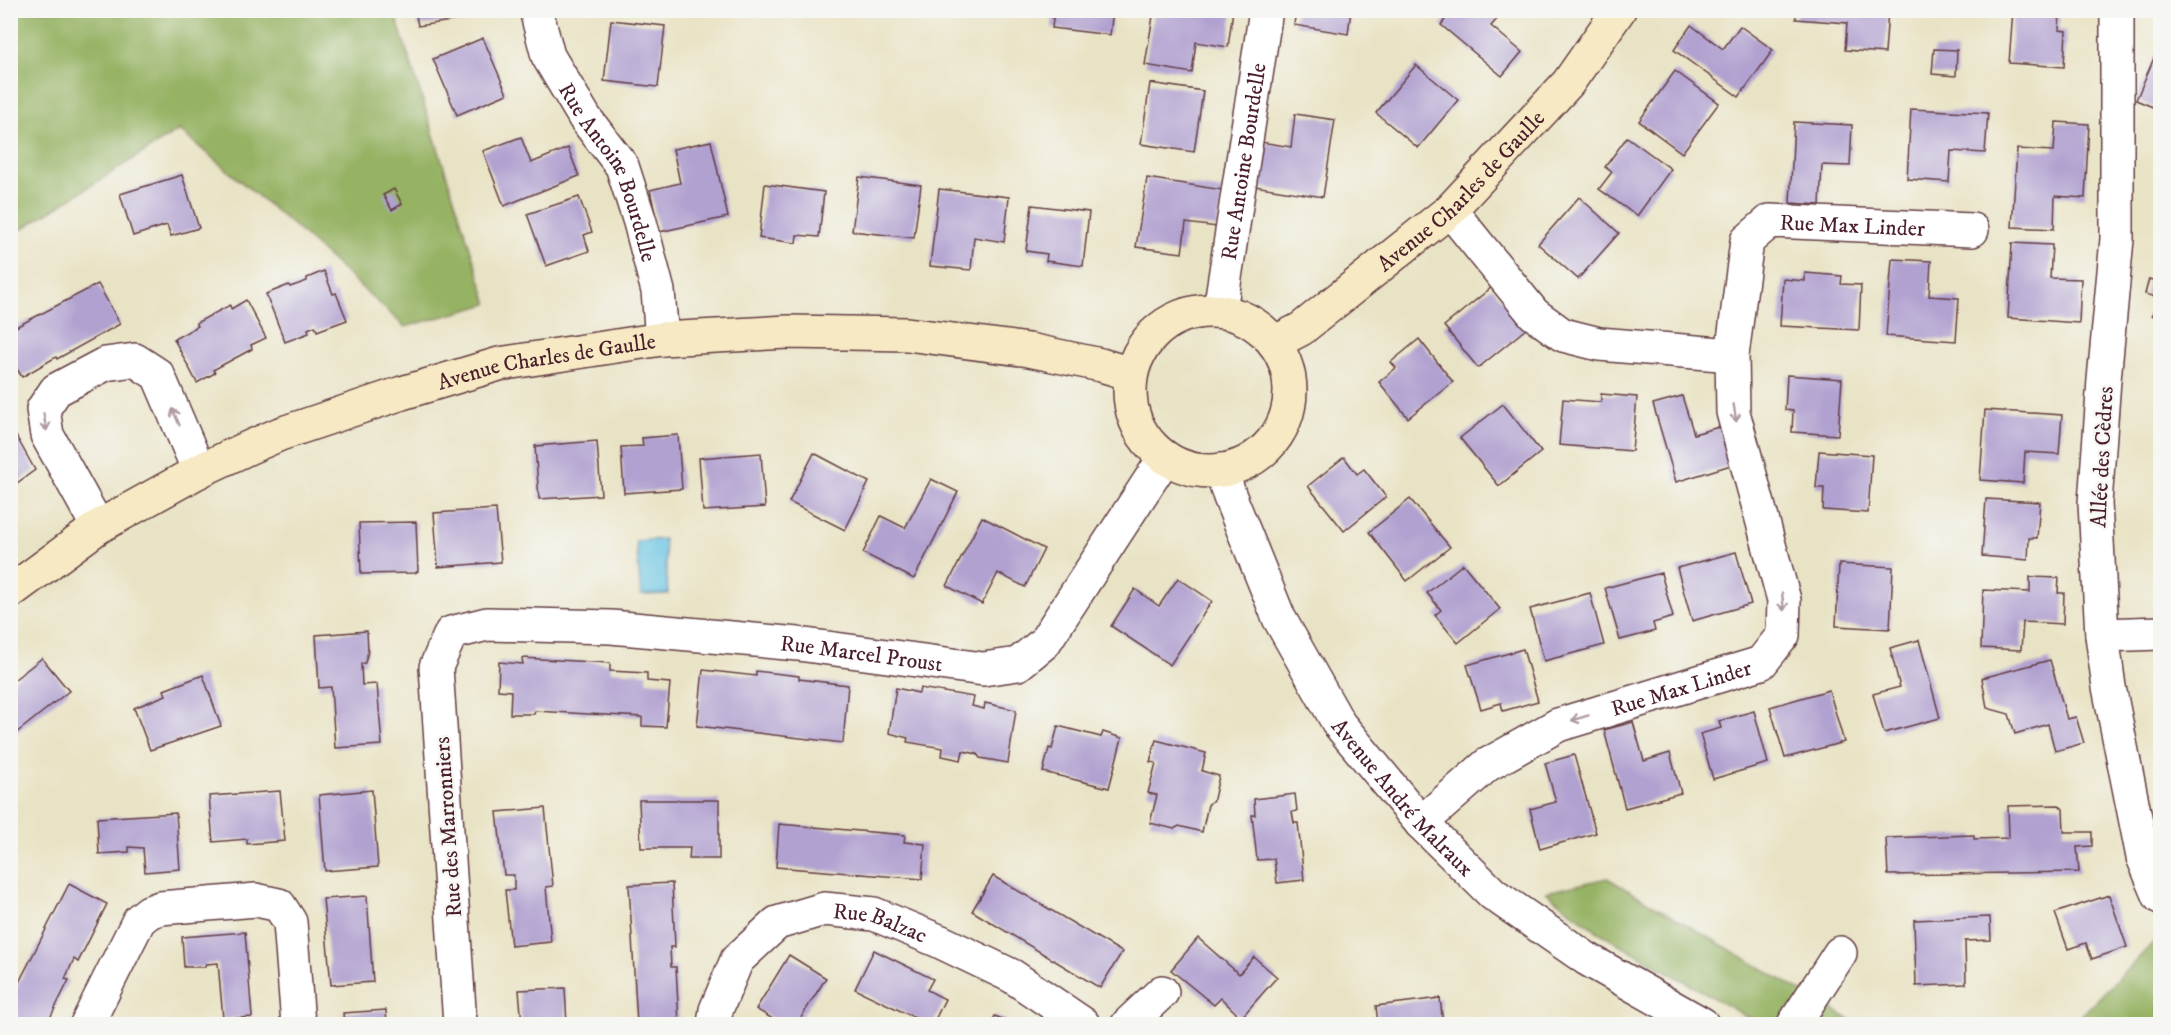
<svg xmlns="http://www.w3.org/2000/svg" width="2171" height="1035" viewBox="0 0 2171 1035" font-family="'IM FELL DW Pica',serif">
	<rect width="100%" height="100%" fill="#f6f6f2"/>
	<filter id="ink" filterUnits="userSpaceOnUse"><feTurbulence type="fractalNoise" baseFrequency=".0167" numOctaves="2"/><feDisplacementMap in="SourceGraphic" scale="12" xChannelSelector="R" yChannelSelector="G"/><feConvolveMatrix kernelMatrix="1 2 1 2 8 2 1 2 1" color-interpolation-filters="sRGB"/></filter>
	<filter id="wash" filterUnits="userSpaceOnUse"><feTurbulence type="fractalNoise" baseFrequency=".008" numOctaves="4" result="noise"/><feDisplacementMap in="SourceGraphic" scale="24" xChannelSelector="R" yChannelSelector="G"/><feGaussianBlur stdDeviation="1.35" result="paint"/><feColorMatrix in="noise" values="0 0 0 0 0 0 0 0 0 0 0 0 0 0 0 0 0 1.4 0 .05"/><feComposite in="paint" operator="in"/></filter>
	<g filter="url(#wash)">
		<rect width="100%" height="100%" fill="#e9e3c5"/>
		<!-- forest -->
		<g fill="#96b264" stroke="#706848" stroke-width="1.5">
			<polygon points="11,11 394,11 488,304 405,327 294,226 179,130 11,236"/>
			<polygon points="1607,878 1857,1024 1759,1024 1597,931 1546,892"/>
			<polygon points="2160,936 2160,1024 2073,1024"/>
		</g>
		<!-- water -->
		<polygon fill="#66c4e4" stroke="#587288" stroke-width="1.5" points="664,539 668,594 641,595 636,541"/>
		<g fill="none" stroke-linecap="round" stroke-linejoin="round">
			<!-- stream -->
			<polyline stroke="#66c4e4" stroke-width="10" points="10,18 19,10"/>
		</g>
		<g id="blocks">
			<!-- building -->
			<g fill="#b1a1d0">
				<polygon points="415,10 498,10 498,14 418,26"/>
				<polygon points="917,10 950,10 949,17"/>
				<polygon points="1054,10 1113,10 1110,35 1052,28"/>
				<polygon points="1154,10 1233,10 1228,47 1196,42 1192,73 1145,65"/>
				<polygon points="1296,10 1351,10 1348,34 1294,25"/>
				<polygon points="1452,10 1505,10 1491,26 1522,52 1502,76 1441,25"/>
				<polygon points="1796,10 1888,10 1885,53 1845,50 1847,23 1796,19"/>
				<polygon points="2013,10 2060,10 2059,30 2066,31 2064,67 2009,63"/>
				<polygon points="611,20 665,26 658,87 604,81"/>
				<polygon points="1691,25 1723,49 1740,26 1773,50 1739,97 1674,50"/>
				<polygon points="483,38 507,94 457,115 433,59"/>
				<polygon points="2160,44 2160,110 2136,100"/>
				<polygon points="1934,49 1957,50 1956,76 1932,74"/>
				<polygon points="1416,65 1458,100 1418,148 1376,113"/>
				<polygon points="1675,71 1719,103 1682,153 1639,121"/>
				<polygon points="1150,83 1203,91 1194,152 1141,144"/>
				<polygon points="1911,109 1988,113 1985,153 1951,151 1949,182 1907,179"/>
				<polygon points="1295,114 1335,120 1323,197 1254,186 1261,142 1291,147"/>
				<polygon points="1794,122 1852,125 1850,166 1822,165 1820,205 1790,203"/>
				<polygon points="2056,122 2089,124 2085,198 2055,196 2054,229 2012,227 2017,149 2054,151"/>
				<polygon points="521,137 531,163 568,148 579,176 504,206 483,151"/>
				<polygon points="1627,137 1671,169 1637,216 1599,189 1612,172 1605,167"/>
				<polygon points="711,141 728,217 659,232 650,190 680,183 673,149"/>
				<polygon points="182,175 199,228 171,236 167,225 133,236 120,194"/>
				<polygon points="859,177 921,185 914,238 852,231"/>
				<polygon points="1147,178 1223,190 1217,227 1186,223 1182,253 1136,247"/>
				<polygon points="765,184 824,192 819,237 797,235 796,243 759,238"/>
				<polygon points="394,189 402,204 392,210 383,195"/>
				<polygon points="939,189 1009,197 1004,242 974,237 971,270 930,266"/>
				<polygon points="579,197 592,232 584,235 589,251 546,266 527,214"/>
				<polygon points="1579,197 1619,233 1578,279 1538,244"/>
				<polygon points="1032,205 1089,212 1083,266 1046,261 1047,254 1026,251"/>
				<polygon points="2012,243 2052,245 2050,278 2081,279 2079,323 2008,318"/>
				<polygon points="1892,259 1931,261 1929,296 1959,298 1956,341 1886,336"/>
				<polygon points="324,271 333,294 336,293 347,320 317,331 315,326 308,329 309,333 285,342 266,294 289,285 290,287 307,281 307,278"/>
				<polygon points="1805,273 1842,276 1841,284 1861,285 1859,330 1780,326 1783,279 1805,281"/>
				<polygon points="2149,279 2160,282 2160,319 2152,315 2157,297 2145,294"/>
				<polygon points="98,284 120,324 57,359 56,357 22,377 10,358 10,330"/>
				<polygon points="1492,287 1526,329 1478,368 1444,326"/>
				<polygon points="246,300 266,338 251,345 252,349 213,370 215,373 197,383 174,339 198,326 196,323 230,305 231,309"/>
				<polygon points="1419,339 1453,382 1408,418 1379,382 1396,368 1391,362"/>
				<polygon points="1787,375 1842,379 1838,435 1792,432 1793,411 1785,410"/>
				<polygon points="1601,394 1637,397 1632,451 1559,445 1563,399 1601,402"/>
				<polygon points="1682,396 1694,434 1719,427 1731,465 1676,482 1653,404"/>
				<polygon points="1503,404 1541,452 1499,486 1460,438"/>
				<polygon points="1985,410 2062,415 2059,454 2025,452 2023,483 1980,480"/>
				<polygon points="10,425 35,470 10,488"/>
				<polygon points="678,435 682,489 624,493 621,447 643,446 642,438"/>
				<polygon points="597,441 601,495 539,499 535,446"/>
				<polygon points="1819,451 1872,455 1868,513 1823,510 1824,488 1816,488"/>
				<polygon points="761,453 765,507 703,511 699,458"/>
				<polygon points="814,453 869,482 845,530 789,502"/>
				<polygon points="1344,457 1357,474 1364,469 1386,497 1344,531 1308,486"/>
				<polygon points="931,479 958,492 914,579 863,553 881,516 905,528"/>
				<polygon points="1410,499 1450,547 1407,581 1369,532"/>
				<polygon points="1986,499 2040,502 2037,538 2029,538 2028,560 1982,556"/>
				<polygon points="496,509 501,562 438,567 434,513"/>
				<polygon points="982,517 1044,549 1025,587 998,573 982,604 947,586"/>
				<polygon points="416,522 418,571 415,573 361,574 359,523"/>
				<polygon points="1736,552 1751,604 1692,621 1677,568"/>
				<polygon points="1463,564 1500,609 1458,643 1435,615 1441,610 1427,593"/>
				<polygon points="1839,564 1893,567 1890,629 1836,626"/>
				<polygon points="1661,573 1673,617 1653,623 1655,631 1620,640 1605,588"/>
				<polygon points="2030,577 2059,578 2058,593 2064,593 2063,624 2023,622 2021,650 1981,648 1983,590 2030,592"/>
				<polygon points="1178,578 1212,601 1170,665 1111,626 1135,589 1159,606"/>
				<polygon points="1590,593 1604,645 1544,661 1530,609"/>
				<polygon points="367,631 368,651 365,663 361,664 362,685 377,684 382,745 335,748 331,687 319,688 316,635"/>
				<polygon points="1919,640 1940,718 1884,733 1873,694 1900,687 1890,648"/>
				<polygon points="1523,649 1538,701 1503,711 1501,703 1481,709 1467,665"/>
				<polygon points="42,658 69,691 10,738 10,683"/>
				<polygon points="522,658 610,663 610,671 647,673 647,681 670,683 666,727 642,726 642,717 535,711 534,714 510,714 511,691 498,690 499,662 523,664"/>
				<polygon points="2050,660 2067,719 2076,717 2084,743 2055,751 2048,724 2015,734 2009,714 1987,708 1982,678"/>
				<polygon points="703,670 756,676 756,671 799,676 799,679 848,685 843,743 697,726"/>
				<polygon points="203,675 221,726 150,750 134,708 166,695 164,690"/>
				<polygon points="896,688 919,693 920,688 974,697 972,706 984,709 985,703 1016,710 1008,763 980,758 977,754 963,751 961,760 942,756 943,748 907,742 908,738 889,733"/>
				<polygon points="1829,690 1844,742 1785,758 1770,707"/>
				<polygon points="1754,711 1768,763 1713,779 1700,734 1721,728 1719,721"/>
				<polygon points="1633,722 1644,761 1670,753 1681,793 1625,808 1604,730"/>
				<polygon points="1058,726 1101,737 1103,732 1122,738 1109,788 1043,772 1049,748 1052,749"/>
				<polygon points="1156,740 1206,753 1202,771 1219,776 1214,799 1208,805 1202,832 1179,826 1174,829 1150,823 1157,795 1148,793 1156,763 1150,762"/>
				<polygon points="1574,755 1596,833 1540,849 1530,809 1556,802 1545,763"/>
				<polygon points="372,790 378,867 325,871 319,795"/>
				<polygon points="280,791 285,841 247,844 247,839 213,842 209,796"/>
				<polygon points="1295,794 1297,811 1292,812 1294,823 1298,823 1304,880 1277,883 1274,859 1257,860 1252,815 1255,815 1254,799"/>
				<polygon points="639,800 719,800 719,859 689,859 690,848 641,848"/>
				<polygon points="2059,805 2063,809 2064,832 2092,832 2092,846 2077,847 2079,872 1888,875 1886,838 1974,835 1974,839 2009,838 2008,806"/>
				<polygon points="545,808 553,886 546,887 551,942 511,946 505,890 514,890 514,875 504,875 497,812"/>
				<polygon points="176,813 180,869 145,872 143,848 129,847 129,852 99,854 97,818"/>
				<polygon points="779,824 905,835 904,842 925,844 922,879 776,867"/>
				<polygon points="993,876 1122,952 1100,988 972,911"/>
				<polygon points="672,883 675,947 670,947 671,967 676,967 679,1024 637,1024 629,885"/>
				<polygon points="69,884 107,904 78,962 74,959 65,979 69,980 47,1024 10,1024 10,1000"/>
				<polygon points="2109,895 2127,947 2092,959 2086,943 2068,949 2055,913"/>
				<polygon points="367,896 373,982 331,985 323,899"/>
				<polygon points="1990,917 1991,940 1965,941 1966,984 1916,986 1914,920"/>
				<polygon points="245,932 252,1017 223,1019 218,963 206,964 205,967 184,967 182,937"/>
				<polygon points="1198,938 1239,974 1254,957 1277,977 1241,1018 1221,998 1214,1005 1171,970"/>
				<polygon points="874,950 933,979 927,990 945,999 933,1024 928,1024 855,989"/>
				<polygon points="789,955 826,978 797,1024 781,1024 756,1009"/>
				<polygon points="565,988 567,1024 522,1024 519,990"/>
				<polygon points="1440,998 1443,1024 1378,1024 1376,1006"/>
				<polygon points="386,1010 387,1024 344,1024 343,1013"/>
				<polygon points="995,1016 1013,1024 991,1024"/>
			</g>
		</g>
	</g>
	<g filter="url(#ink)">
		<use href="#blocks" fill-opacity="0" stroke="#623c42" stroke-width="1.5"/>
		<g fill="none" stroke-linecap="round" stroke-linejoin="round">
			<defs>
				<g id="street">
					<path id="s1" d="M536,10l12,46 37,62 37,48 18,56 18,69 4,48"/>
					<polyline points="2117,10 2117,239 2104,380 2095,503 2102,635 2109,687 2143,857 2160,897"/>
					<polyline points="1450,210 1534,314 1563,335 1599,344 1732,355"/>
					<path id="s2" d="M1217,311l5,-14 44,-287"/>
					<path id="s3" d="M1221,470l9,27 49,121 60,106 82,99 72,71 94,65 115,65"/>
					<polyline points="98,527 47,435 43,409 56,390 105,364 135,360 158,375 199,471"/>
					<polyline points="2102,635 2160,633"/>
					<path id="s4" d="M1421,823l66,-58 71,-40 203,-62 22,-28 1,-35 -51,-188 -1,-57 15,-114 23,-20 202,9"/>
					<polyline points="87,1024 139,920 149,912 160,908 256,900 279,905 290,922 298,1024"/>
					<path id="s5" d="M460,1024l-24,-357 15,-34 36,-9 124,3 187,17 185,25 35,-5 26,-21 114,-175 8,-10"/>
					<path id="s6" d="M714,1024l2,-14 21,-50 40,-37 47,-14 50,5 65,27 73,35 71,48"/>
					<polyline points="1128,1024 1162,992"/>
					<polyline points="1794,1024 1840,953"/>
				</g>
				<g id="secondary">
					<circle cx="1210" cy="391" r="80"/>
					<path id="s7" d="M1274,343l27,-14 149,-119 118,-127 51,-73"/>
					<path id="s8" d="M10,592l88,-65 101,-56 51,-24 30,-13 122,-41 97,-29 163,-25 126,-7 119,2 122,16 72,15 30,9"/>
				</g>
			</defs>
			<!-- street casing -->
			<use href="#street" stroke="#623c42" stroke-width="36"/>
			<!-- secondary casing -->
			<use href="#secondary" stroke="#623c42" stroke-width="36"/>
			<!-- street -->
			<use href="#street" stroke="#fff" stroke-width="33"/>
			<!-- secondary -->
			<use href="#secondary" stroke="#f6e9c3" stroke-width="33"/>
		</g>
		<!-- one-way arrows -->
		<defs><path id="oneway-shaft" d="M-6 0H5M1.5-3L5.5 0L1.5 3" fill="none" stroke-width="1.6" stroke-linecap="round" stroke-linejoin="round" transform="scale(1.5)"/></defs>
		<g stroke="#ae9aa0">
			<use href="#oneway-shaft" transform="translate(1735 413) rotate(81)"/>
			<use href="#oneway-shaft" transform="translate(176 417) rotate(-113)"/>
			<use href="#oneway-shaft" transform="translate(45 422) rotate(80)"/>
			<use href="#oneway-shaft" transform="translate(1783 602) rotate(84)"/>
			<use href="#oneway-shaft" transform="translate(1580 718) rotate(163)"/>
		</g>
	</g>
	<g text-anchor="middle" stroke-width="5" stroke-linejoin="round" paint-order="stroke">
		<!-- street labels -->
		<g font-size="22" fill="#4a1f2b" stroke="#f6f6f2">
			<text dy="8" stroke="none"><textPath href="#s2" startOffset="152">Rue Antoine Bourdelle</textPath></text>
			<text dy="8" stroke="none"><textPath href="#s1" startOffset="180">Rue Antoine Bourdelle</textPath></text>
			<text dy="8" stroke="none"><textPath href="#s7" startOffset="242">Avenue Charles de Gaulle</textPath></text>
			<text dy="8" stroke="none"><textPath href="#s4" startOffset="932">Rue Max Linder</textPath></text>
			<text dy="8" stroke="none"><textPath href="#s8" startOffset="591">Avenue Charles de Gaulle</textPath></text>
			<text transform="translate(2101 457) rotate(-87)" y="8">Allée des Cèdres</text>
			<text dy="8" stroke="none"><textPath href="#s5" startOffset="808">Rue Marcel Proust</textPath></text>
			<text dy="8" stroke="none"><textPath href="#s4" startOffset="298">Rue Max Linder</textPath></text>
			<text dy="8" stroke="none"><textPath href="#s3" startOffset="378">Avenue André Malraux</textPath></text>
			<text transform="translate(447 827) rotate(-94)" y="8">Rue des Marronniers</text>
			<text dy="8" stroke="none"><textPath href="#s6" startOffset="230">Rue Balzac</textPath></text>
		</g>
	</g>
	<!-- margin -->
	<rect width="2171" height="1035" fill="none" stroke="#f6f6f2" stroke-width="36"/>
</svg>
